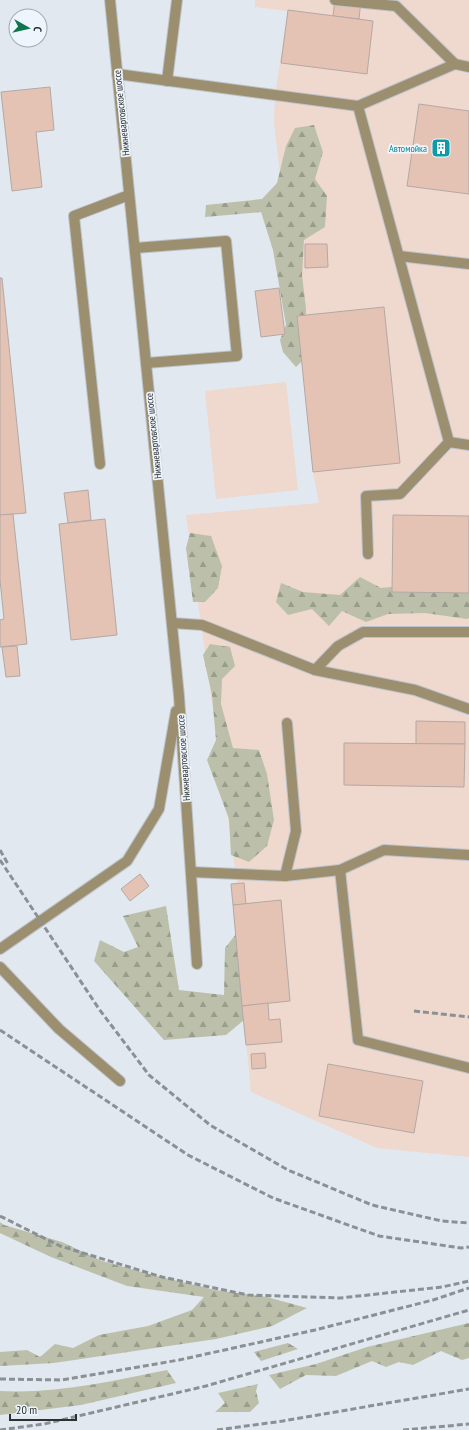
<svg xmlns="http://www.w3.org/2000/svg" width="469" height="1430" viewBox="0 0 469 1430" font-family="'PT Sans Narrow',sans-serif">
	<defs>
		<pattern id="forest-firs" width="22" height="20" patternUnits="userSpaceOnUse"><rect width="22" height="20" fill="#bcc0ab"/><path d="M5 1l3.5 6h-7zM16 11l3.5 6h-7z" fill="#999d8c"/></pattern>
	</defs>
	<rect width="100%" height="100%" fill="#e1e8ef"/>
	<!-- industrial -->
	<g fill="#efd8cd">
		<polygon points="255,0 469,0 469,1157 377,1148 251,1092 231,884 237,883 186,515 319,503 313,472 297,316 274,123 275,95 288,11 255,7"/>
		<polygon points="286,382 298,490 216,499 205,391"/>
	</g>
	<!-- forest -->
	<g fill="url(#forest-firs)">
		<polygon points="314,125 323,152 315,179 327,196 325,227 304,240 302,275 306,309 306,357 296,367 283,352 280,340 286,325 273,250 261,212 205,217 206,205 262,199 277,183 286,146 295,128"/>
		<polygon points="190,533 211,536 222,566 218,588 205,602 193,602 186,548"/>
		<polygon points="360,577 381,588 411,585 469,586 469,618 467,619 425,613 388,614 366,622 342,611 329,626 312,609 288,615 276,602 281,583 303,592 340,595"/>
		<polygon points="210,644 230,647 235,666 222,679 221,704 233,748 259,750 267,774 274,820 267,846 249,862 231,855 229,819 207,760 216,740 212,695 203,655"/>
		<polygon points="166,906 179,990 224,995 225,948 236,934 244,1020 226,1035 164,1040 94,961 100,940 124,952 138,947 123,916"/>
		<polygon points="0,1222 4,1225 62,1242 102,1261 153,1275 215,1290 267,1297 307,1308 272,1326 216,1339 54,1363 0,1366 0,1352 27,1350 40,1357 55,1344 73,1348 99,1335 148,1326 192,1310 204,1297 127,1286 51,1257 2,1234 0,1233"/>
		<polygon points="469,1323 469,1358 462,1360 441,1351 413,1365 399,1362 386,1367 372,1361 336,1376 306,1375 280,1389 269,1375 316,1364 367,1347"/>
		<polygon points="288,1343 298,1349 261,1361 254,1352"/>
		<path d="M167,1370l9,13 -95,22 -81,10v-24c56,3 112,-10 167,-21z"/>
		<polygon points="258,1384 256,1391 259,1403 250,1412 215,1412 225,1403 218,1393"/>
	</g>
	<!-- building -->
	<g fill="#e5c3b4" stroke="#b2a9a5">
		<polygon points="335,0 361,0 359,19 333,16"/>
		<polygon points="288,10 373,21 367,74 281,63"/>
		<polygon points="50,87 54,130 36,132 42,187 12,191 1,92"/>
		<polygon points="419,104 469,111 469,194 407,186"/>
		<polygon points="305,244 327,244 328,267 305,268"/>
		<polygon points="0,278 2,278 26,513 0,515"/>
		<polygon points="279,288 285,334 261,337 255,291"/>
		<polygon points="384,307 400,463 313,472 297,316"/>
		<polygon points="88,490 91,520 68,523 64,493"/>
		<polygon points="13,514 27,644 0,647 0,620 4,619 0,580 0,515"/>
		<polygon points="393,515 469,516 469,593 392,592"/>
		<polygon points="105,519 117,635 71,640 59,524"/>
		<polygon points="17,646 20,676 6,677 2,647"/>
		<polygon points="416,721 465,722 465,744 416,744"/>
		<polygon points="344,743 465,744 464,787 344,785"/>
		<polygon points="140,874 149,886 130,901 121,889"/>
		<polygon points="244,883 246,904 233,905 231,884"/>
		<polygon points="281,900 290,1001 242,1006 233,905"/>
		<polygon points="268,1003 269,1020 280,1019 282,1042 246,1045 242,1006"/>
		<polygon points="265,1053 266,1068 252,1069 251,1054"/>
		<polygon points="328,1064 423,1081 414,1133 319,1116"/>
	</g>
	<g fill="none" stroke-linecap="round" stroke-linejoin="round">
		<defs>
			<g id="minor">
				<polyline points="110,0 179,696 197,964"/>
				<polyline points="335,0 396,6 455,64 469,67"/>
				<polyline points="117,74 358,106 449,442 469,445"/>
				<polyline points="167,81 177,0"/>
				<polyline points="358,106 455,64"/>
				<polyline points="135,248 226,241 237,356 146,363"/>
				<polyline points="399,256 469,264"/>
				<polyline points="100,464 74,216 129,195"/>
				<polyline points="368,554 366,496 400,494 449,442"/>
				<polyline points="172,623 202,625 315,670 415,690 469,709"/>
				<polyline points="315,670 338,646 363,632 469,632"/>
				<polyline points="340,870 358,1040 469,1068"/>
				<polyline points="191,872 285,876 340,870 384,850 469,855"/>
				<polyline points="285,876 296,831 287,723"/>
				<polyline points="0,949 127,861 159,809 176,711"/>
				<polyline points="0,967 59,1029 120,1081"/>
			</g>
		</defs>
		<!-- minor casing -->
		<use href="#minor" stroke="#bdc3ca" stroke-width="12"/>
		<!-- minor -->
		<use href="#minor" stroke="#9c8f6f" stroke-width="10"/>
		<!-- rail -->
		<g stroke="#8b9095" stroke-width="3" stroke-dasharray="6 3" stroke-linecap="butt">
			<polyline points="0,850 8,864"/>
			<polyline points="0,860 99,1009 149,1075 210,1125 288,1170 372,1205 442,1221 469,1223"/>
			<polyline points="414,1011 469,1017"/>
			<polyline points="0,1030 188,1155 273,1198 379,1236 461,1248 469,1247"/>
			<polyline points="0,1216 60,1246 162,1277 248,1295 340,1298 442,1287 469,1281"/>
			<polyline points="0,1379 62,1380 179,1360 315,1330 433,1300 469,1288"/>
			<polyline points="0,1430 44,1424 206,1386 469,1310"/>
			<polyline points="217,1430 283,1421 469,1389"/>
			<polyline points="403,1430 469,1424"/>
		</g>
	</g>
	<!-- icons -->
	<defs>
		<symbol id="building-square" viewBox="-11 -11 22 22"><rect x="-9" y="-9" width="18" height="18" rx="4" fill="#0f9aa8" stroke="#eef5fd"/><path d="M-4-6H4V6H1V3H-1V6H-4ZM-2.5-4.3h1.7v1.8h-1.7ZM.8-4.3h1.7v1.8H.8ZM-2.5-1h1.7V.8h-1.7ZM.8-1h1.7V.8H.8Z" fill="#fff"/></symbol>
	</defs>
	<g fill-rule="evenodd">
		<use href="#building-square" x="430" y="137" width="22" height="22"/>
	</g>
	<g text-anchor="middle" stroke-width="3.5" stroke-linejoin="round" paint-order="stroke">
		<!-- street labels -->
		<g font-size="10" fill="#2e3134" stroke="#eef5fd">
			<text transform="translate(121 113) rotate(-96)" y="4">Нижневартовское шоссе</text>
			<text transform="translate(153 436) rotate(-96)" y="4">Нижневартовское шоссе</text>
			<text transform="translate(183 758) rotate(-94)" y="4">Нижневартовское шоссе</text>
		</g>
		<!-- culture labels -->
		<g font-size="10" fill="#0d838f" stroke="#eef5fd" text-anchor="end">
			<text x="427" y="152">Автомойка</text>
		</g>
	</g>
	<!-- north arrow -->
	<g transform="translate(28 28) rotate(98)"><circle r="19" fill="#eef5fd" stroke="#a1a7ad"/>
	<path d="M0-3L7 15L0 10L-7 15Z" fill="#11754c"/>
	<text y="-6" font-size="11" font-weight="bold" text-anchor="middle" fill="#2e3134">С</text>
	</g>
	<!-- scale -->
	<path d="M10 1414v6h66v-6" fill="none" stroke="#2e3134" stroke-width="2"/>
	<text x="16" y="1414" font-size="12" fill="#2e3134" stroke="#eef5fd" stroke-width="3" paint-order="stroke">20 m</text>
</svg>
